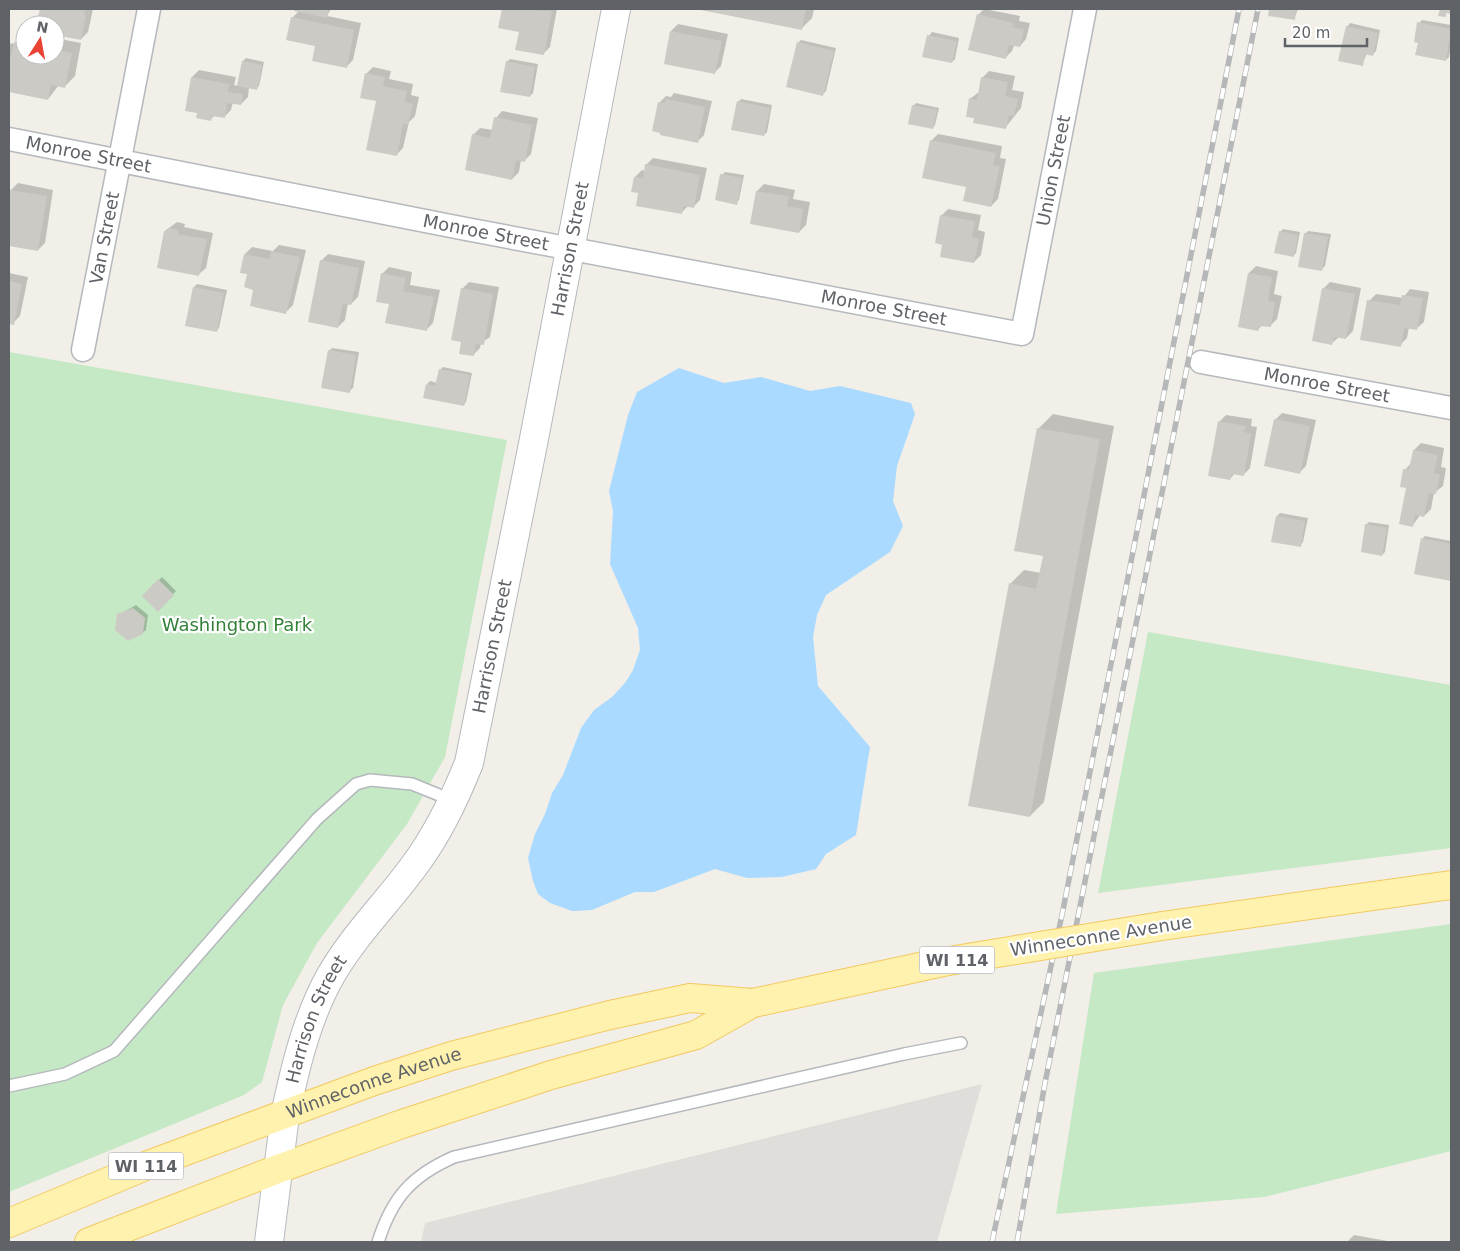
<svg xmlns="http://www.w3.org/2000/svg" width="1460" height="1251" viewBox="0 0 1460 1251" font-family="'DejaVu Sans',sans-serif">
	<rect width="100%" height="100%" fill="#f1efe8"/>
	<!-- industrial -->
	<polygon fill="#e0deda" points="982,1084 937,1242 421,1242 425,1223"/>
	<!-- green -->
	<g fill="#c5e8c5">
		<polygon points="9,352 507,440 445,757 407,824 317,943 283,1005 262,1082 244,1095 9,1192"/>
		<polygon points="1148,632 1451,685 1451,848 1098,893"/>
		<polygon points="1451,924 1451,1151 1264,1197 1056,1214 1094,973"/>
	</g>
	<!-- water -->
	<polygon fill="#aadaff" points="679,368 724,383 761,377 810,391 840,386 911,403 915,414 897,466 893,501 903,526 890,552 826,595 817,615 813,637 818,686 870,747 856,835 826,854 816,869 782,877 747,878 715,869 654,892 635,892 592,910 572,911 550,903 538,894 533,881 528,858 535,834 545,814 552,793 563,775 581,728 594,710 612,697 625,683 633,670 640,650 638,628 610,564 613,511 609,491 628,415 637,392"/>
	<!-- shadow -->
	<g fill="#0003">
		<polygon points="41,9 93,9 88,32 81,39 55,34 55,25 38,25"/>
		<polygon points="295,9 331,9 327,16 361,23 353,60 346,67 316,45 292,18 299,11"/>
		<polygon points="503,9 557,9 550,47 543,54 520,31 499,27"/>
		<polygon points="698,9 814,9 812,18 801,29"/>
		<polygon points="984,9 1020,16 1019,21 1030,23 1026,39 1020,46 1014,45 1012,51 1005,58 978,15"/>
		<polygon points="1271,9 1298,9 1294,19 1270,15"/>
		<polygon points="1422,20 1451,25 1451,46 1449,57 1446,60 1419,42 1419,23"/>
		<polygon points="1350,23 1380,30 1376,51 1373,54 1367,53 1362,65 1347,27"/>
		<polygon points="678,24 728,34 721,66 714,73 671,31"/>
		<polygon points="932,32 959,38 955,59 952,62 929,36"/>
		<polygon points="25,33 25,55 55,55 55,38 81,43 75,76 64,87 59,85 48,99 9,91 9,43 15,44"/>
		<polygon points="801,40 836,48 826,91 823,94 798,43"/>
		<polygon points="246,58 264,62 259,86 256,89 249,87 248,97 241,104 233,102 231,110 224,117 215,115 211,119 198,112 187,110 192,77 199,70 236,77 234,85 238,86 243,61"/>
		<polygon points="510,59 538,64 533,93 530,96 507,62"/>
		<polygon points="373,67 391,71 389,79 413,84 411,95 419,97 415,116 409,122 403,148 396,155 366,74"/>
		<polygon points="989,71 1015,76 1012,90 1024,92 1021,108 1005,128 976,117 970,99 979,92 982,78"/>
		<polygon points="674,93 712,101 704,135 697,142 659,103 666,96 671,97"/>
		<polygon points="741,99 772,105 767,132 764,135 738,102"/>
		<polygon points="916,103 939,108 935,125 932,128 913,106"/>
		<polygon points="502,111 538,118 531,154 524,161 521,160 519,172 512,179 473,135 480,128 493,130 496,118"/>
		<polygon points="938,134 1002,146 1000,158 1006,159 998,199 991,206 967,186 931,141"/>
		<polygon points="653,158 707,168 700,200 693,207 688,206 681,213 639,192 635,177 642,170 645,171 646,165"/>
		<polygon points="725,172 744,175 739,200 736,203 722,175"/>
		<polygon points="18,183 53,190 45,243 38,250 9,244 9,203 11,190"/>
		<polygon points="764,184 795,190 793,199 810,202 806,225 799,232 751,223 757,191"/>
		<polygon points="948,209 981,215 978,230 985,232 981,255 974,262 944,244 941,216"/>
		<polygon points="177,222 185,224 184,227 213,233 206,268 199,274 165,231"/>
		<polygon points="1283,229 1300,232 1296,253 1293,256 1280,232"/>
		<polygon points="1308,231 1331,234 1325,266 1322,269 1305,234"/>
		<polygon points="279,245 306,250 293,305 286,312 255,289 248,273 245,254 252,247 273,251"/>
		<polygon points="328,254 365,261 358,297 351,304 348,303 345,320 338,327 321,261"/>
		<polygon points="1256,266 1278,271 1274,294 1282,296 1277,319 1270,326 1262,325 1258,330 1249,273"/>
		<polygon points="389,267 412,272 410,285 440,290 433,323 426,330 390,303 382,274"/>
		<polygon points="9,273 28,277 20,316 13,323 9,322"/>
		<polygon points="469,282 499,287 490,337 481,343 480,348 473,355 463,341 462,289"/>
		<polygon points="1330,282 1361,288 1353,331 1346,338 1339,337 1332,343 1323,289"/>
		<polygon points="197,284 227,290 219,328 216,331 194,287"/>
		<polygon points="1410,289 1429,292 1424,322 1417,328 1409,327 1407,338 1400,345 1369,301 1376,294 1403,298"/>
		<polygon points="332,348 359,352 353,388 349,391 329,351"/>
		<polygon points="443,367 472,373 466,402 463,405 427,384 430,381 437,383 440,370"/>
		<polygon points="1282,413 1316,420 1306,466 1299,473 1275,420"/>
		<polygon points="1053,414 1114,426 1044,802 1030,816 1010,584 1024,570 1041,573 1044,555 1016,550 1039,428"/>
		<polygon points="1226,415 1252,419 1251,426 1257,427 1250,468 1243,475 1235,473 1230,479 1219,422"/>
		<polygon points="1421,443 1444,448 1441,467 1446,468 1443,486 1434,493 1431,509 1424,516 1420,515 1413,525 1405,470 1411,463 1414,450"/>
		<polygon points="1280,513 1308,518 1303,542 1300,545 1277,516"/>
		<polygon points="1369,522 1389,525 1385,552 1382,555 1366,525"/>
		<polygon points="1425,536 1451,541 1451,580 1416,573 1422,539"/>
		<polygon points="162,577 176,591 158,610 143,596"/>
		<polygon points="136,605 148,615 146,630 142,633 118,615"/>
		<polygon points="1354,1235 1393,1242 1347,1242"/>
	</g>
	<!-- building -->
	<g fill="#cccac5">
		<polygon points="40,9 85,9 84,14 86,15 81,40 55,35 55,25 36,25"/>
		<polygon points="294,9 329,9 327,18 294,11"/>
		<polygon points="502,9 552,11 544,55 515,50 519,32 498,28"/>
		<polygon points="696,9 806,9 802,30"/>
		<polygon points="1269,9 1296,9 1295,20 1268,16"/>
		<polygon points="1440,9 1451,9 1451,14 1446,13 1446,17 1438,16"/>
		<polygon points="977,14 1013,23 1012,27 1024,29 1020,47 1009,45 1006,59 968,50"/>
		<polygon points="291,17 354,30 347,68 312,61 315,46 286,40"/>
		<polygon points="1417,22 1451,29 1446,61 1415,55 1418,43 1414,42"/>
		<polygon points="1346,26 1378,33 1373,56 1365,54 1363,66 1338,61"/>
		<polygon points="670,31 722,41 715,74 664,64"/>
		<polygon points="927,35 957,41 952,63 922,57"/>
		<polygon points="14,42 25,44 25,55 55,55 55,50 72,53 65,88 51,85 48,100 9,92 9,56 11,56"/>
		<polygon points="797,42 834,51 823,96 786,87"/>
		<polygon points="242,61 262,65 257,90 237,86"/>
		<polygon points="506,61 535,67 530,97 500,92"/>
		<polygon points="365,73 385,77 383,86 407,91 405,102 413,104 408,125 403,124 397,156 366,150 376,101 360,98"/>
		<polygon points="191,77 229,84 228,92 243,94 241,105 227,103 225,118 212,116 211,121 196,118 197,113 185,111"/>
		<polygon points="981,77 1008,82 1005,96 1018,99 1014,116 1009,115 1006,129 973,123 974,118 966,117 969,98 977,100"/>
		<polygon points="666,99 705,107 698,143 660,135 660,133 652,131 658,102 665,103"/>
		<polygon points="737,101 770,108 764,136 731,130"/>
		<polygon points="912,105 937,110 933,129 908,124"/>
		<polygon points="494,117 532,125 525,162 516,160 512,180 465,170 472,134 490,138"/>
		<polygon points="930,140 996,153 993,165 1000,166 991,207 963,201 966,187 922,178"/>
		<polygon points="645,164 700,175 694,208 683,206 682,214 636,206 638,193 631,192 634,177 643,178"/>
		<polygon points="720,174 742,178 737,205 715,200"/>
		<polygon points="10,190 47,196 38,251 9,246"/>
		<polygon points="756,191 789,196 787,206 803,209 799,233 750,224"/>
		<polygon points="940,215 975,221 972,237 979,239 974,263 940,257 942,245 935,243"/>
		<polygon points="168,228 178,230 178,234 207,239 199,276 157,268 164,231 168,231"/>
		<polygon points="1279,231 1298,235 1294,257 1274,253"/>
		<polygon points="1304,233 1328,237 1322,271 1298,267"/>
		<polygon points="271,251 300,257 286,314 250,306 253,290 244,287 247,274 240,273 244,254 270,259"/>
		<polygon points="320,260 359,268 351,305 343,304 338,328 308,322"/>
		<polygon points="381,273 406,278 403,291 434,297 427,331 385,323 389,304 376,302"/>
		<polygon points="1248,273 1272,277 1268,301 1275,302 1271,327 1259,326 1258,331 1238,327"/>
		<polygon points="9,281 22,284 14,325 9,324"/>
		<polygon points="193,287 224,293 217,332 185,326"/>
		<polygon points="461,288 493,294 484,345 476,344 474,356 459,354 461,342 451,340"/>
		<polygon points="1322,288 1355,294 1346,339 1334,337 1332,345 1312,341"/>
		<polygon points="1402,295 1423,298 1417,330 1404,328 1401,347 1360,340 1367,300 1400,305"/>
		<polygon points="328,350 356,355 350,393 321,388"/>
		<polygon points="439,369 470,375 464,406 423,398 426,384 435,386"/>
		<polygon points="1274,419 1310,426 1300,474 1264,466"/>
		<polygon points="1218,421 1246,426 1244,432 1251,434 1244,476 1232,474 1230,480 1208,476"/>
		<polygon points="1037,428 1100,439 1030,817 968,806 1009,583 1036,589 1043,556 1014,551"/>
		<polygon points="1413,450 1438,455 1434,473 1440,475 1436,494 1429,493 1424,517 1415,515 1413,527 1399,524 1406,488 1400,487 1403,469 1409,470"/>
		<polygon points="1276,516 1305,521 1301,547 1271,542"/>
		<polygon points="1365,524 1387,528 1382,556 1361,552"/>
		<polygon points="1421,538 1451,544 1451,581 1414,574"/>
		<polygon points="158,579 174,595 158,612 142,596"/>
		<polygon points="133,608 145,618 143,634 128,641 115,630 117,614"/>
	</g>
	<g fill="none" stroke-linecap="round" stroke-linejoin="round">
		<defs>
			<g id="service">
				<polyline points="9,1086 65,1074 114,1051 317,819 356,784 370,780 412,784 454,801"/>
				<path d="M378,1242c14,-44 33,-66 76,-85l450,-103 57,-11"/>
			</g>
			<g id="minor">
				<path id="s1" d="M9,139l457,90 556,105 63,-325"/>
				<path id="s2" d="M83,350l66,-341"/>
				<path id="s3" d="M1201,362l250,46"/>
			</g>
			<g id="tertiary">
				<path id="s4" d="M285,1115c10,-47 22,-98 46,-140 23,-40 56,-72 83,-109 24,-32 40,-66 55,-103l64,-319 83,-435"/>
			</g>
			<polyline id="secondary" points="269,1242 285,1115"/>
			<g id="primary">
				<polyline points="1162,926 1451,885"/>
				<path id="s5" d="M9,1223l139,-58 226,-84 77,-25 159,-41 80,-17 63,5"/>
				<polyline points="89,1242 278,1169 402,1124 551,1075 696,1035 753,1003"/>
			</g>
		</defs>
		<!-- service casing -->
		<use href="#service" stroke="#b5b8bc" stroke-width="14"/>
		<!-- minor casing -->
		<use href="#minor" stroke="#b5b8bc" stroke-width="25"/>
		<!-- tertiary casing -->
		<use href="#tertiary" stroke="#b5b8bc" stroke-width="30"/>
		<!-- secondary casing -->
		<use href="#secondary" stroke="#b6babf" stroke-width="30"/>
		<!-- primary casing -->
		<use href="#primary" stroke="#f2c960" stroke-width="30"/>
		<!-- service -->
		<use href="#service" stroke="#fff" stroke-width="11"/>
		<!-- minor -->
		<use href="#minor" stroke="#fff" stroke-width="22"/>
		<!-- tertiary -->
		<use href="#tertiary" stroke="#fff" stroke-width="28"/>
		<!-- secondary -->
		<use href="#secondary" stroke="#fff" stroke-width="28"/>
		<!-- primary -->
		<use href="#primary" stroke="#fff2af" stroke-width="28"/>
		<defs>
			<g id="rail">
				<polyline points="992,1242 1063,910 1239,9"/>
				<polyline points="1017,1242 1045,1083 1258,9"/>
			</g>
		</defs>
		<!-- rail casing -->
		<use href="#rail" stroke="#b6b7b8" stroke-width="5.5"/>
		<!-- rail -->
		<use href="#rail" stroke="#fff" stroke-width="4" stroke-dasharray="11" stroke-linecap="butt"/>
		<defs>
			<polyline id="primary-bridge" points="753,1003 943,962 1162,926"/>
		</defs>
		<!-- primary-bridge casing -->
		<use href="#primary-bridge" stroke="#f2c960" stroke-width="30" stroke-linecap="butt"/>
		<!-- primary-bridge -->
		<use href="#primary-bridge" stroke="#fff2af" stroke-width="28"/>
	</g>
	<g text-anchor="middle" stroke-width="4.5" stroke-linejoin="round" paint-order="stroke">
		<!-- shield labels -->
		<g fill="#fff" stroke="#8f9295" stroke-width="1">
			<rect x="919.5" y="946.5" width="75" height="27" rx="4"/>
			<rect x="108.5" y="1152.5" width="75" height="27" rx="4"/>
		</g>
		<g font-size="16" font-weight="bold" fill="#5f6368">
			<text x="957" y="966">WI 114</text>
			<text x="146" y="1172">WI 114</text>
		</g>
		<!-- street labels -->
		<g font-size="18" fill="#5f6368" stroke="#fff">
			<text dy="6" stroke="none"><textPath href="#s1" startOffset="81">Monroe Street</textPath></text>
			<text dy="6" stroke="none"><textPath href="#s1" startOffset="1198">Union Street</textPath></text>
			<text dy="6" stroke="none"><textPath href="#s1" startOffset="486">Monroe Street</textPath></text>
			<text dy="6" stroke="none"><textPath href="#s2" startOffset="114">Van Street</textPath></text>
			<text dy="6" stroke="none"><textPath href="#s4" startOffset="926">Harrison Street</textPath></text>
			<text dy="6" stroke="none"><textPath href="#s1" startOffset="891">Monroe Street</textPath></text>
			<text dy="6" stroke="none"><textPath href="#s3" startOffset="128">Monroe Street</textPath></text>
			<text dy="6" stroke="none"><textPath href="#s4" startOffset="521">Harrison Street</textPath></text>
			<text transform="translate(1101 936) rotate(-9)" y="6">Winneconne Avenue</text>
			<text dy="6" stroke="none"><textPath href="#s4" startOffset="101">Harrison Street</textPath></text>
			<text dy="6" stroke="none"><textPath href="#s5" startOffset="391">Winneconne Avenue</textPath></text>
		</g>
		<!-- park labels -->
		<g font-size="18" fill="#348238" stroke="#fff">
			<text x="237" y="631">Washington Park</text>
		</g>
	</g>
	<!-- border -->
	<rect width="1460" height="1251" fill="none" stroke="#5f6368" stroke-width="20"/>
	<!-- north arrow -->
	<g transform="translate(40 40) rotate(11)"><circle r="24" fill="#ffffff" stroke="#bfc1c3"/>
	<path d="M0-4L9 19L0 12L-9 19Z" fill="#ea4335"/>
	<text y="-8" font-size="14" font-weight="bold" text-anchor="middle" fill="#5f6368">N</text>
	</g>
	<!-- scale -->
	<path d="M1285 38v8h82v-8" fill="none" stroke="#5f6368" stroke-width="2.5"/>
	<text x="1292" y="38" font-size="15" fill="#5f6368" stroke="#ffffff" stroke-width="4" paint-order="stroke">20 m</text>
</svg>
